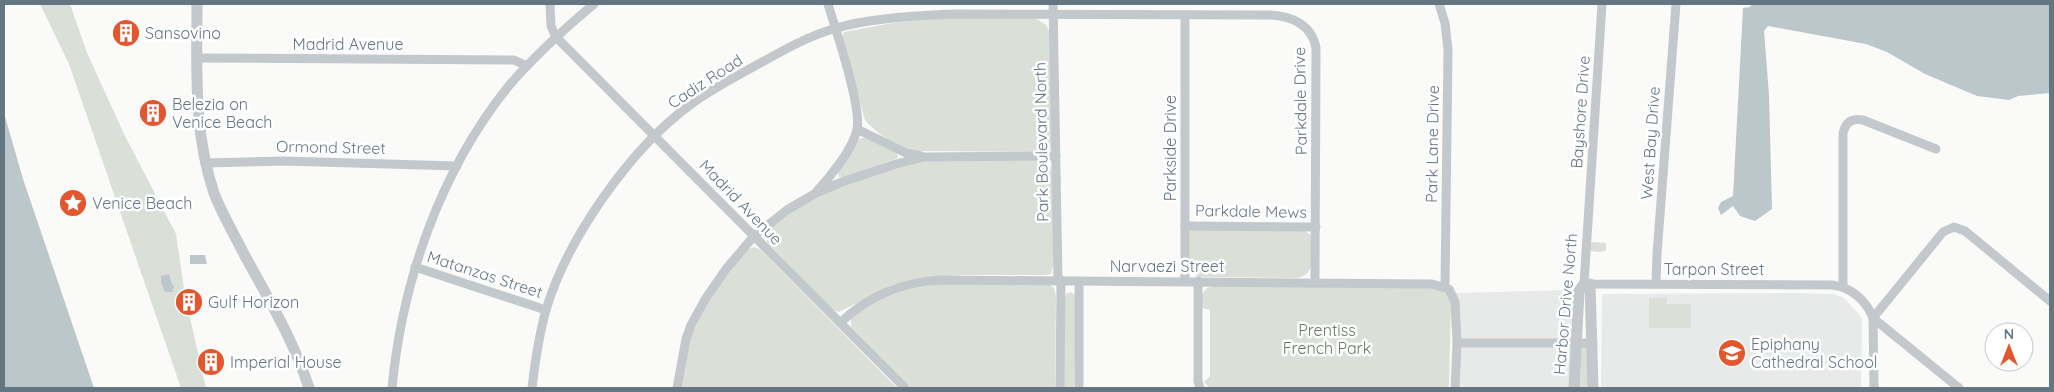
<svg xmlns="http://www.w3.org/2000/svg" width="2054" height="392" viewBox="0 0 2054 392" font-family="Quicksand,sans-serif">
	<rect width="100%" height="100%" fill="#fafaf8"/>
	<!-- built -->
	<g fill="#e8e9e9">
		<polygon points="1574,290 1570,343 1570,388 1459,388 1455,293"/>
		<polygon points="1795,293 1834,294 1844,298 1862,318 1861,388 1601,388 1602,294"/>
	</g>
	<!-- green -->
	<g fill="#dadfd7">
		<polygon points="40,4 70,4 87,53 125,136 176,234 185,296 206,388 181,388 69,64"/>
		<path d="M942,18h93l11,7 4,9 2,111 -2,5 -6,2 -130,-1c-17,-4 -38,-18 -49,-31l-23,-83 2,-5 54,-10z"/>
		<polygon points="862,138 866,138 897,153 898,158 843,178 839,177 838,173 858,140"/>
		<path d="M931,160h110l9,6 3,11v90l-2,7 -6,1h-82l-35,2 -36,8 -53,27 -6,-2 -9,-9 -57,-59v-12c46,-38 106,-59 164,-70z"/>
		<path d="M1192,229l113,2 7,5c0,16 5,39 -15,42l-99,-1 -9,-9v-37z"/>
		<polygon points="1593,242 1606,243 1606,250 1600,252 1591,251 1590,243"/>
		<polygon points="754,247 760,249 897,388 681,388 691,335 718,285 748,249"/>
		<path d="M937,284l113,1 4,3 2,8 -1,92h-144l-60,-61v-8c23,-22 56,-31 86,-35z"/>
		<polygon points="1214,286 1433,288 1447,293 1451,301 1449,386 1447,388 1209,388 1204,382 1210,376 1210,310 1202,308 1202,294 1207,288"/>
		<polygon points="1071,292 1076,296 1074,388 1064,388 1065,297 1066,294"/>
		<polygon points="1649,298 1667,298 1667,304 1691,304 1691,328 1649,328"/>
		<polygon points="1580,346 1587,346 1588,388 1578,388"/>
	</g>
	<!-- water -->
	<g fill="#bbc7cb">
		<polygon points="1752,4 2050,4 2050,93 2018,96 2009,100 1977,96 1925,74 1887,52 1866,44 1768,26 1764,31 1769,95 1772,209 1755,221 1740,216 1733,206 1721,215 1718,208 1721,202 1733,196 1743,8 1750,7"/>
		<polygon points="4,113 23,179 94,388 4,388"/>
		<polygon points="190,255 205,255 207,264 190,264"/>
		<polygon points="169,274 171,282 174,286 172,292 165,292 161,283 161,276"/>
	</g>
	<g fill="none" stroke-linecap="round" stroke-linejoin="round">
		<!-- minor -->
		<g stroke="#c3c8cc" stroke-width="9">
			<polyline points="550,4 551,26 556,37 905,388"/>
			<polyline points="1053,4 1058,280"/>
			<polyline points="1439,4 1445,23 1448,50 1445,287"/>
			<path d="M1602,4l-18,280 248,1c19,2 34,15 41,33l86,70"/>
			<polyline points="197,58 514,60 527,66"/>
			<polyline points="857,129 906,153 921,156"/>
			<polyline points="205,163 284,161 457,166"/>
			<path d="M817,191c14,-15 35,-41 40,-61 5,-23 -21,-99 -29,-126"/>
			<polyline points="1185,226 1316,227"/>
			<polyline points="415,267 546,310"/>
			<polyline points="1079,281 1079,388"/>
			<polyline points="1185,281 1185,15"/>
			<polyline points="1198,281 1198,381 1200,388"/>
			<polyline points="1656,284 1657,254 1676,4"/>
			<path d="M1843,287v-153c2,-12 9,-16 20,-14l73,29"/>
			<polyline points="1873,318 1943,232 1954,227 1965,231 2050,301"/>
			<polyline points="1873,318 1874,388"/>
			<path d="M840,323c27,-26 62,-41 100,-43l492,4 17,5 6,13 2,41 -2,45"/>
			<polyline points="1457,343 1593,343"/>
			<path d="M392,388c10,-106 48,-216 115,-300 26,-31 56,-58 87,-84"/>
			<path d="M532,388c3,-26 7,-53 14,-78 21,-71 84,-161 144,-205 20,-15 43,-27 65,-39 25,-14 51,-29 78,-37 35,-11 83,-13 120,-15l317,1c22,1 42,10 46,33l-1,234"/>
			<polyline points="677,388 686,339 691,325 706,298 726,269 754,236 787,210 816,193 842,182 896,164 924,157 1056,156"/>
			<polyline points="1060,388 1061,280"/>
		</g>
		<!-- tertiary -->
		<g stroke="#c3c8cc" stroke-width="11">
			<path d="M197,4c0,64 -4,127 17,189 8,21 20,41 30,61 24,44 50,87 65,134"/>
			<polyline points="1590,284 1593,388"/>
			<polyline points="1574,388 1579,291 1584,284"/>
		</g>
	</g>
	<!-- icons -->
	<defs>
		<symbol id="building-disc" viewBox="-11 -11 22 22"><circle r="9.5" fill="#e4572e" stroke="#fff"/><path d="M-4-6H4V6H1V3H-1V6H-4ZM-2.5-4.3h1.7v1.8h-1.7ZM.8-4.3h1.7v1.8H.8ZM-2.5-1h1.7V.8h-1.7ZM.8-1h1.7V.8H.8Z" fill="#fff"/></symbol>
		<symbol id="sight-disc" viewBox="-11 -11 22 22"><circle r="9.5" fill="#e4572e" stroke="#fff"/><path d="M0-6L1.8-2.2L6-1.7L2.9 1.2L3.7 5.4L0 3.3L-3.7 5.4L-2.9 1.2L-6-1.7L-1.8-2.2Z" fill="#fff"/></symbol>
		<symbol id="school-disc" viewBox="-11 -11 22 22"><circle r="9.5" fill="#e4572e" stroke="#fff"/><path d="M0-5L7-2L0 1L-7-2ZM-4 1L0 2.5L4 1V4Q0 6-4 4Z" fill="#fff"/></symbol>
	</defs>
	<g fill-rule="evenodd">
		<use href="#building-disc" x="110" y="17" width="32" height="32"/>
		<use href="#building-disc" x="137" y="97" width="32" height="32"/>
		<use href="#sight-disc" x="57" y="187" width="32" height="32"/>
		<use href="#building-disc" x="173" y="286" width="32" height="32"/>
		<use href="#school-disc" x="1716" y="337" width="32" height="32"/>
		<use href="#building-disc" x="195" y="346" width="32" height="32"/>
	</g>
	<g text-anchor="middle" stroke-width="5" stroke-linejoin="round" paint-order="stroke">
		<!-- poi labels -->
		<g font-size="16" fill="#657683" stroke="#fff" text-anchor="start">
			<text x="145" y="39">Sansovino</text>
			<text x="172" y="110">Belezia on<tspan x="172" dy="18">Venice Beach</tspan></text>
			<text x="92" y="209">Venice Beach</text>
			<text x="208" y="308">Gulf Horizon</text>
			<text x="1751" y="350">Epiphany<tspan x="1751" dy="18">Cathedral School</tspan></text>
			<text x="230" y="368">Imperial House</text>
		</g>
		<!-- street labels -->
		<g font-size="16" fill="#657683" stroke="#fff">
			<text x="348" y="50">Madrid Avenue</text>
			<text transform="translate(705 81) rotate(-33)" y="6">Cadiz Road</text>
			<text transform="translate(1300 101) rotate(-91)" y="6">Parkdale Drive</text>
			<text transform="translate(1580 112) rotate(-86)" y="6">Bayshore Drive</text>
			<text transform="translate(1041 142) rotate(-91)" y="6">Park Boulevard North</text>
			<text transform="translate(1650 143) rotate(-86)" y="6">West Bay Drive</text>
			<text transform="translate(1432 144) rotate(-89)" y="6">Park Lane Drive</text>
			<text transform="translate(331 147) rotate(1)" y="6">Ormond Street</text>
			<text transform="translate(1170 148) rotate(-90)" y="6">Parkside Drive</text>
			<text transform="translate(741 202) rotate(46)" y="6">Madrid Avenue</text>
			<text transform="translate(1251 211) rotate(1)" y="6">Parkdale Mews</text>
			<text x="1167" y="272">Narvaezi Street</text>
			<text x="1714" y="275">Tarpon Street</text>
			<text transform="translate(485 274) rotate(18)" y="6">Matanzas Street</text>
			<text transform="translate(1565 304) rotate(-85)" y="6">Harbor Drive North</text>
		</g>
		<!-- park labels -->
		<g font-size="16" fill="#687a64" stroke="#fff">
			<text x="1327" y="336">Prentiss<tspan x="1327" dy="18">French Park</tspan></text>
		</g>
	</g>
	<!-- border -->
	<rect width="2054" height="392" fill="none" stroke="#657683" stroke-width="10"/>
	<!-- north arrow -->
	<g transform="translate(2009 347)"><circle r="24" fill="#ffffff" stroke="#c1c8cd"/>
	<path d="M0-4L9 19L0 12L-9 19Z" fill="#e4572e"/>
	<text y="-8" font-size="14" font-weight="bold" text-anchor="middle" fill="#657683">N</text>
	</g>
</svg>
